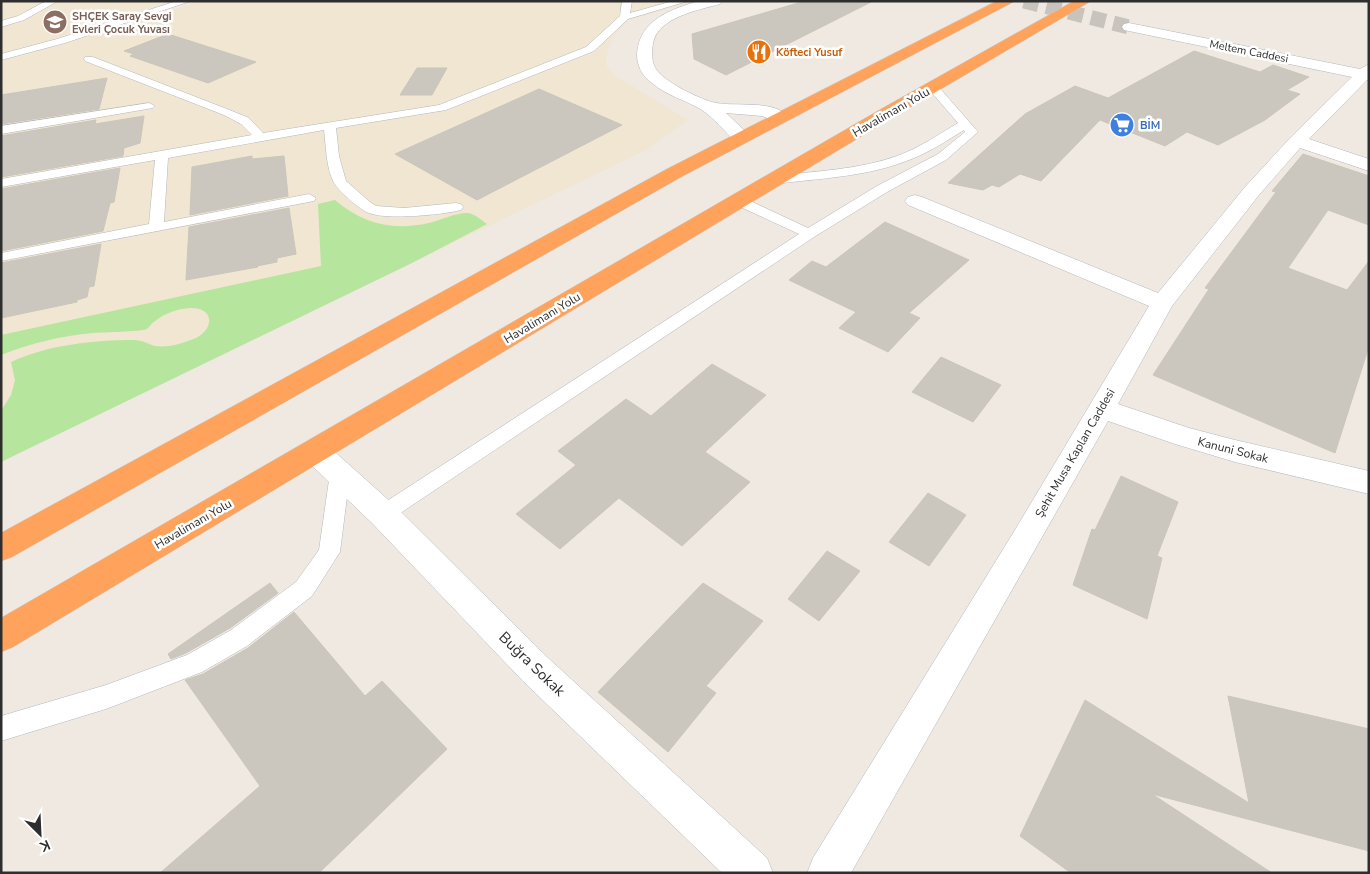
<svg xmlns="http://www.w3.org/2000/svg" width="1370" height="874" viewBox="0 0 1370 874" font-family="'Nunito Sans',sans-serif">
	<rect width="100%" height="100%" fill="#efe9e1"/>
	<!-- education -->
	<g fill="#f0e6d1">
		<polygon points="1,1 173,1 44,42 1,53"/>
		<polygon points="202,1 698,1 629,20 612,38 607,54 606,65 614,75 688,120 646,150 1,461 1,61"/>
	</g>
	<!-- green -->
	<path fill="#b6e59e" d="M335,200c28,24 57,31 94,23 12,-3 26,-10 38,-10 7,0 14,7 20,11l-75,39 -411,199v-51l10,-16 4,-15 -4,-18c36,-17 83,-22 123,-22 8,0 14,4 21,6 14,2 29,-3 41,-8 19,-10 18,-31 -6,-30 -13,1 -25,5 -35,13 -3,2 -6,6 -8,8 -9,3 -42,3 -54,4 -32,3 -62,10 -92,22v-20l320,-69 -3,-62z"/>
	<!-- building -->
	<g fill="#cbc7bf" stroke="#cbc5ba">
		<polygon points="805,1 873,1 726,75 694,59 692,34"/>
		<polygon points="168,34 256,62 208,83 130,56 134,54 124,51"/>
		<polygon points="1194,51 1260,72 1273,65 1309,77 1287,90 1300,94 1265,120 1218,145 1187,132 1165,146 1100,120 1041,181 1020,174 999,187 992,185 983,190 948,183 1025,114 1075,86 1108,98"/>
		<polygon points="417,68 447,68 432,95 400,95"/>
		<polygon points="107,78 99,109 1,124 1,95"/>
		<polygon points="539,89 622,125 477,200 395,154"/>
		<polygon points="144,116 140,143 124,148 123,156 1,177 1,136 96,120 95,124"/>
		<polygon points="1303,154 1369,176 1369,225 1328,210 1288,268 1347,290 1369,261 1369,346 1335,453 1153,375 1209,289 1205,288 1276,192 1272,191"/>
		<polygon points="252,156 252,159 284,156 288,196 190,215 192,167"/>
		<polygon points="120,168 114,202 110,203 103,231 1,251 1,189"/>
		<polygon points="289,208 296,254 277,258 277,262 257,266 258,267 186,280 189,227"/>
		<polygon points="885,222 969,260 909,313 920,318 888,352 839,328 856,312 789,280 812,261 826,267"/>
		<polygon points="101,244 94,286 89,287 87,297 77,300 77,302 1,318 1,263"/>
		<polygon points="941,357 1001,385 973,422 912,392"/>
		<polygon points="712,364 766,395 705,452 750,482 682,546 619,498 560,549 516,514 576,465 558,451 626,399 651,416"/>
		<polygon points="1121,476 1178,502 1157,556 1162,558 1147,619 1073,585 1092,529 1095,530"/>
		<polygon points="928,493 966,515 929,566 889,542"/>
		<polygon points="827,551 860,571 819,621 788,599"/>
		<polygon points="270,583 278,593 230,628 186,653 171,659 168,654"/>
		<polygon points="703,583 763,621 706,686 716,693 668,752 598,692"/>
		<polygon points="294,612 365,696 382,681 447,749 319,873 160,873 260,786 185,680 203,674 248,648"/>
		<polygon points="1228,696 1369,729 1369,851 1152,794 1272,873 1071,873 1020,836 1085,700 1249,803"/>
	</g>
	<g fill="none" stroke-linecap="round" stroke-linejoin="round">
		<!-- secondary-tunnel -->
		<polyline stroke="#c8c4bd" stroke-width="15" stroke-dasharray="15 8" stroke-linecap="butt" points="1024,1 1129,27"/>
		<defs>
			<g id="lane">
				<polygon points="46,1 58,1 24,20 1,27 1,21 18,16"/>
				<polygon points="177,1 191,1 65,43 1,60 1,54 57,39"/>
				<path d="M622,1h10l-2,12 43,-12h15l-60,18 -34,32 -148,59 -110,18 3,28 7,25 24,21 6,4 28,2 52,-5 5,1 2,3 -2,3c-19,5 -75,10 -92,3 -9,-3 -30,-22 -35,-30 -8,-15 -8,-37 -10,-53l-156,28 -4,64 145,-28 7,4 -2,3 -313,60v-8l148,-29 6,-64 -154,27v-8l251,-44 -11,-11 -17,-9 -139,-54 -1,-2 1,-2h8l139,54 17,7 14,15 176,-28 147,-58 34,-31z"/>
				<path d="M933,84l4,1 41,47 -32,28 -59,32 -73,45 -424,283 -7,2 -7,-2 -3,-6 3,-6 423,-274 -65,-30 -2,-3 2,-3h10l64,30 69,-42 61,-32 27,-22 -1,-2c-16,10 -33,21 -50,28 -44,19 -93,20 -139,26l-7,-4 7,-4c40,-5 83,-6 122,-20 22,-8 41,-21 61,-33l-31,-36z"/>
				<polygon points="149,103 155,106 153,108 1,134 1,126"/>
				<polygon points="340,465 347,468 350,473 340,552 312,596 247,646 202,672 106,709 1,741 1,716 106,685 187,655 231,630 296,582 319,550 330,473 333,468"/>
			</g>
			<g id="street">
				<polygon points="1129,23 1360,69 1369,64 1369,81 1367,80 1309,139 1369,159 1369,171 1300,148 1259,195 1172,306 1118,404 1189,428 1235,440 1369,471 1369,494 1235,462 1175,444 1108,421 851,873 807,873 813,858 1015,530 1149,306 908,205 905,201 908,197 915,195 922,197 1158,293 1245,187 1291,137 1352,77 1124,30 1122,27 1124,24"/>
				<polygon points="316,441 326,444 394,505 547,657 767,858 773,873 722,873 523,681 372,523 306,460 302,452 306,444"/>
			</g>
			<path id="secondary" d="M699,1h23l-2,3c-21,6 -62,13 -67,39 -1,8 -2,19 3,26 8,13 42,29 56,33 21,6 63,-4 77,16l-3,4 -6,1 -18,-7 -36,-3 22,21 3,4 -3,4 -6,1 -6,-1c-11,-10 -22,-24 -34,-32 -16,-10 -35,-14 -50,-27 -10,-7 -15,-17 -15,-29 2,-34 34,-45 62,-53z"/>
			<g id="highway">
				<polygon points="997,1 1015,1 681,177 12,557 1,561 1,533 667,169"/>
				<polygon points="1074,1 1091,1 895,116 13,647 1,652 1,618 883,108"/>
			</g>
		</defs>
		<!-- lane casing -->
		<use href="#lane" stroke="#b4b7c1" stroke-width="1"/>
		<!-- street casing -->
		<use href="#street" stroke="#b4b7c1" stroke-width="1"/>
		<!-- secondary casing -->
		<use href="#secondary" stroke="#b4b7c1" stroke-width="1"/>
		<!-- highway casing -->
		<use href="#highway" stroke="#c9c9c9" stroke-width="1"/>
		<!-- lane -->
		<use href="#lane" fill="#fff" fill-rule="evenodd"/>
		<!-- street -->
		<use href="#street" fill="#fff" fill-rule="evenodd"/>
		<!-- secondary -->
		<use href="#secondary" fill="#fff" fill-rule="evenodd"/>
		<!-- highway -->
		<use href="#highway" fill="#ffa35c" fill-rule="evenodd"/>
	</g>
	<!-- icons -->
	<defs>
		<symbol id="school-disc" viewBox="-11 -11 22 22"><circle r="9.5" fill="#8d6e63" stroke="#fff"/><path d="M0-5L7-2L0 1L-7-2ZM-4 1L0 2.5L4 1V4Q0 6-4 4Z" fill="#fff"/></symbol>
		<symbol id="restaurant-disc" viewBox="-11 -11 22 22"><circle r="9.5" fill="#e8710a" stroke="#fff"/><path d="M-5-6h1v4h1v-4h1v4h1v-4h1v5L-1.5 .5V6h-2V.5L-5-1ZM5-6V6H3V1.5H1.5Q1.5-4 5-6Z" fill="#fff"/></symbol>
		<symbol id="supermarket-disc" viewBox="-11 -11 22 22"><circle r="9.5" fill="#3f7fe0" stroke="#fff"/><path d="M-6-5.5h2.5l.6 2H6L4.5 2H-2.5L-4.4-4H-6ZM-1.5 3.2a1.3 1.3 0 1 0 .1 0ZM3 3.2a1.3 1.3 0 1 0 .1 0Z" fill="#fff"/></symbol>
	</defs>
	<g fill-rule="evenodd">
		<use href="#school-disc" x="41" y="8" width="28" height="28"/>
		<use href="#restaurant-disc" x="745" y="38" width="28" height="28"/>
		<use href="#supermarket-disc" x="1108" y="111" width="28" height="28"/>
	</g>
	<g text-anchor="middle" stroke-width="5" stroke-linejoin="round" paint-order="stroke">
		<!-- far-education labels -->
		<g font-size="11" font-weight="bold" fill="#785e54" stroke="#fff" text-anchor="start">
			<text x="72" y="20">SHÇEK Saray Sevgi<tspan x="72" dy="13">Evleri Çocuk Yuvası</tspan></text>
		</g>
		<!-- far-street labels -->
		<g font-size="11" fill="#2e2e2e" stroke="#fff">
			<text transform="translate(1249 51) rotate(11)" y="4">Meltem Caddesi</text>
		</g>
		<!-- far-food labels -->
		<g font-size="11" font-weight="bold" fill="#c56008" stroke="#fff" text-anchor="start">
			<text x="776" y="56">Köfteci Yusuf</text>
		</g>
		<!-- far-shop labels -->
		<g font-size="11" font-weight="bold" fill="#366cbe" stroke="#fff" text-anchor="start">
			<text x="1140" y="129">BİM</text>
		</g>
		<!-- street labels -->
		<g font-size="12" fill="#2e2e2e" stroke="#fff">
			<text transform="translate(891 112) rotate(-30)" y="4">Havalimanı Yolu</text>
			<text transform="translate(542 318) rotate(-31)" y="4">Havalimanı Yolu</text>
			<text transform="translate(1233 450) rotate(14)" y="4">Kanuni Sokak</text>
			<text transform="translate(1075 453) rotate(-60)" y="4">Şehit Musa Kaplan Caddesi</text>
			<text transform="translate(193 524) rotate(-30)" y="4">Havalimanı Yolu</text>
		</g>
		<!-- near-street labels -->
		<g font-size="15" fill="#2e2e2e" stroke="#fff">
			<text transform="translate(532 664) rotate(44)" y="5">Buğra Sokak</text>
		</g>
	</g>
	<!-- border -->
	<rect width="1370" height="874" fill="none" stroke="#2e2e2e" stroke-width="5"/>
	<!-- north arrow -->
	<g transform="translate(40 834) rotate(156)" stroke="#ffffff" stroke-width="4" paint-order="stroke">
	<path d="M0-4L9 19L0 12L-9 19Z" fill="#2e2e2e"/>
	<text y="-8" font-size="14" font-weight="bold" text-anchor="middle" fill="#2e2e2e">K</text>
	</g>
</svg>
